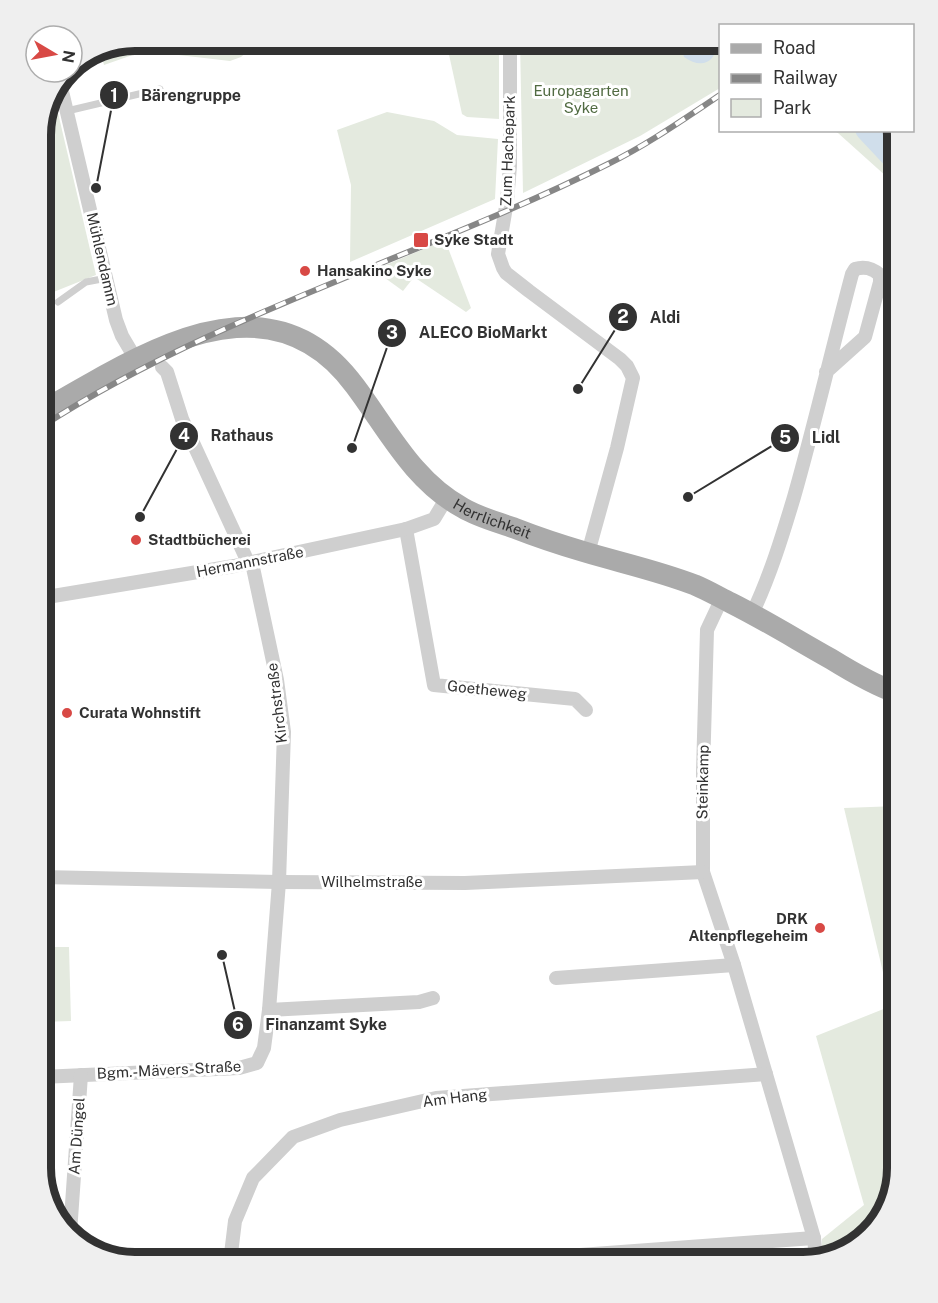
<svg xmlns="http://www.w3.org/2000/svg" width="938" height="1303" viewBox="0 0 938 1303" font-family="'Public Sans',sans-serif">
	<rect width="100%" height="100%" fill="#fff"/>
	<!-- green -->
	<g fill="#e4eadf">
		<polygon points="135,41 260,41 241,57 230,61 144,51 104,65 101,53"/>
		<polygon points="446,41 499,41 499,119 467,117 462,114"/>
		<polygon points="520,41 720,41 720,88 640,136 523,193"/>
		<polygon points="55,100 96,275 41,297 41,128"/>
		<polygon points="387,112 434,121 457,135 498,139 495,199 350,262 351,185 337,130"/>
		<polygon points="834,131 896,131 897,186 838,133"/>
		<polygon points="445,240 471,308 466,312 414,277 403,291 374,270"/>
		<polygon points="897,806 897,1169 885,1216 851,1250 822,1257 822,1239 864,1205 816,1036 891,1006 844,808"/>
		<polygon points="41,947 69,947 71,1021 41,1022"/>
	</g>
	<!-- water -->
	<path fill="#d0deeb" d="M680,41h37c0,21 -15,29 -33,16z"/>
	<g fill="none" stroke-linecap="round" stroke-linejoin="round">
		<!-- river -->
		<polyline stroke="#d0deeb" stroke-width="21" points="866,130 897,163"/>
		<!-- lane -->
		<g stroke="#cfcfcf" stroke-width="7">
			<polyline points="67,111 160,89"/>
			<polyline points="58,302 86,282 107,278"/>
		</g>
		<!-- street -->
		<g stroke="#cfcfcf" stroke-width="14">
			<polyline points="510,41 510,166 507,201 498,254 503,268 506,273 529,291 620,359 627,366 633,378 617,448 588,553"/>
			<polyline points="61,87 116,320 122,336 135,358"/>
			<polyline points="162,367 167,372 182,419 247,560 252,563"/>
			<polyline points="406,529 434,685 575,699 586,710"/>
			<polyline points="41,598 234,566 406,529 434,519 446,499"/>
			<polyline points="722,598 707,630 703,772 703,872 734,965 814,1238 816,1259"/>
			<path d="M752,614c18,-38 30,-77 42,-117 21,-74 38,-148 58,-223l3,-5c10,-3 17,-1 25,6v7l-15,55 -39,35"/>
			<polyline points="41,877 279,882 465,883 703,872"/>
			<polyline points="556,978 734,965"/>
			<polyline points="269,1010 419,1002 433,998"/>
			<polyline points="41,1077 239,1068 257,1063 264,1048 269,1010 279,882 284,732 277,680 252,563"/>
			<polyline points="70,1233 81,1075"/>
			<polyline points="230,1262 235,1221 253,1178 293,1137 340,1120 436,1098 766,1074"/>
			<polyline points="484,1262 814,1238"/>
		</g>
		<!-- primary -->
		<path stroke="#aaa" stroke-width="21" id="s1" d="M41,412c21,-13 43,-25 64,-37 85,-47 181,-83 250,11 33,44 58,95 108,122 15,9 34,14 51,20 23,9 47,17 71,24 37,11 74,19 110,33 12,5 24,12 36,18 34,17 66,37 100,56 21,13 43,26 66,34"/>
		<defs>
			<path id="rail" d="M41,427c176,-114 381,-170 567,-263 39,-19 76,-45 112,-69"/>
		</defs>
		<!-- rail casing -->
		<use href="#rail" stroke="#878787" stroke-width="6"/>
		<!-- rail -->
		<use href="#rail" stroke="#fff" stroke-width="4" stroke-dasharray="11" stroke-linecap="butt"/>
	</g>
	<!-- markers -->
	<g fill="#d84945" stroke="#fff" stroke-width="2">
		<rect x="413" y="232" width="16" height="16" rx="3"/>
		<circle cx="305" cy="271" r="6"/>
		<circle cx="136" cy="540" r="6"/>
		<circle cx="67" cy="713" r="6"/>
		<circle cx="820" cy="928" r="6"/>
	</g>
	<g text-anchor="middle" stroke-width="6" stroke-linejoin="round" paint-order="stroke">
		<!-- park labels -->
		<g font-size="15" fill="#516b42" stroke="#fff">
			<text x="581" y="96">Europagarten<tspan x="581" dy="17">Syke</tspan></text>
		</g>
		<!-- street labels -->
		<g font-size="15" fill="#323232" stroke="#fff">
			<text transform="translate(508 151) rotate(-88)" y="5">Zum Hachepark</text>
			<text transform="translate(102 259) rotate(77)" y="5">Mühlendamm</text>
			<text dy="5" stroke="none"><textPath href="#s1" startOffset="549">Herrlichkeit</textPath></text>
			<text transform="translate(250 562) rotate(-11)" y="5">Hermannstraße</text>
			<text transform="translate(487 690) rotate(6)" y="5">Goetheweg</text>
			<text transform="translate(277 703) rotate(-97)" y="5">Kirchstraße</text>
			<text transform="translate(703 782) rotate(-89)" y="5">Steinkamp</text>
			<text x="372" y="887">Wilhelmstraße</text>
			<text transform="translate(169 1070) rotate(-3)" y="5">Bgm.-Mävers-Straße</text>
			<text transform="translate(455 1098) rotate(-7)" y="5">Am Hang</text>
			<text transform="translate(77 1136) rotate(-86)" y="5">Am Düngel</text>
		</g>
		<!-- poi labels -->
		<g font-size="15" font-weight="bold" fill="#323232" stroke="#fff" text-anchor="start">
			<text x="434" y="245">Syke Stadt</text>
			<text x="317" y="276">Hansakino Syke</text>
			<text x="148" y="545">Stadtbücherei</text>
			<text x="79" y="718">Curata Wohnstift</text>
			<text x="808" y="924" text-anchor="end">DRK<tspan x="808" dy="17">Altenpflegeheim</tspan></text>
		</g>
	</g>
	<!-- crop -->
	<path d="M0 0H938V1303H0ZM135 51H803A84 84 0 0 1 887 135V1168A84 84 0 0 1 803 1252H135A84 84 0 0 1 51 1168V135A84 84 0 0 1 135 51Z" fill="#efefef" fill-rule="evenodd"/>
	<path fill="none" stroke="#323232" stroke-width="8" d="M135 51H803A84 84 0 0 1 887 135V1168A84 84 0 0 1 803 1252H135A84 84 0 0 1 51 1168V135A84 84 0 0 1 135 51Z"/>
	<!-- callouts -->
	<path fill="none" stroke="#323232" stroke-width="2" d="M96 188L114 95M578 389L623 317M352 448L392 333M140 517L184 436M688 497L785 438M222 955L238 1025"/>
	<g fill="#323232" stroke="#fff" stroke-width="2">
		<circle cx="96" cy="188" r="6"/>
		<circle cx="578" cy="389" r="6"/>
		<circle cx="352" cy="448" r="6"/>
		<circle cx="140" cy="517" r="6"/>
		<circle cx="688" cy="497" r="6"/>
		<circle cx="222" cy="955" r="6"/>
		<circle cx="114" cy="95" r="15"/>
		<circle cx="623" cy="317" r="15"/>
		<circle cx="392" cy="333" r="15"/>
		<circle cx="184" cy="436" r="15"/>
		<circle cx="785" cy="438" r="15"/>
		<circle cx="238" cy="1025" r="15"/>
	</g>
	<g font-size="18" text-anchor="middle" font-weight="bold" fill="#fff">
		<text x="114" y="102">1</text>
		<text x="623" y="323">2</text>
		<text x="392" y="339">3</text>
		<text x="184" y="442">4</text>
		<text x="785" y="444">5</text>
		<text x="238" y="1031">6</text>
	</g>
	<g font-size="16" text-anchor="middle" font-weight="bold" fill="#323232" stroke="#fff" stroke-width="6" stroke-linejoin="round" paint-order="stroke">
		<text x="191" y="101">Bärengruppe</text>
		<text x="665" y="323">Aldi</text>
		<text x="483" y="338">ALECO BioMarkt</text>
		<text x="242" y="441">Rathaus</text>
		<text x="826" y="443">Lidl</text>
		<text x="326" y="1030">Finanzamt Syke</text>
	</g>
	<!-- legend -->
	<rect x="719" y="24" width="195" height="108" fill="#ffffff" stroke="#adadad" stroke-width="1.5"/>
	<rect x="731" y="44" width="30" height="9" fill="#aaaaaa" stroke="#adadad" stroke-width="1.5"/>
	<text x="773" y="54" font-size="18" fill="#323232">Road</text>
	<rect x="731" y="74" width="30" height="9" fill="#878787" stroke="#adadad" stroke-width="1.5"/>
	<text x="773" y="84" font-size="18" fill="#323232">Railway</text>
	<rect x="731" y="99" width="30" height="18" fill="#e4eadf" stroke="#adadad" stroke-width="1.5"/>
	<text x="773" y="114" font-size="18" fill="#323232">Park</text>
	<!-- north arrow -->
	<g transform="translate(54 54) rotate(100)"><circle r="28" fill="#ffffff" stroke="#adadad" stroke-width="1.5"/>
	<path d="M0-4.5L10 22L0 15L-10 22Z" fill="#d84945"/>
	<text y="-9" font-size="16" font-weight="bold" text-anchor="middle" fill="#323232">N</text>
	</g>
</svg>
